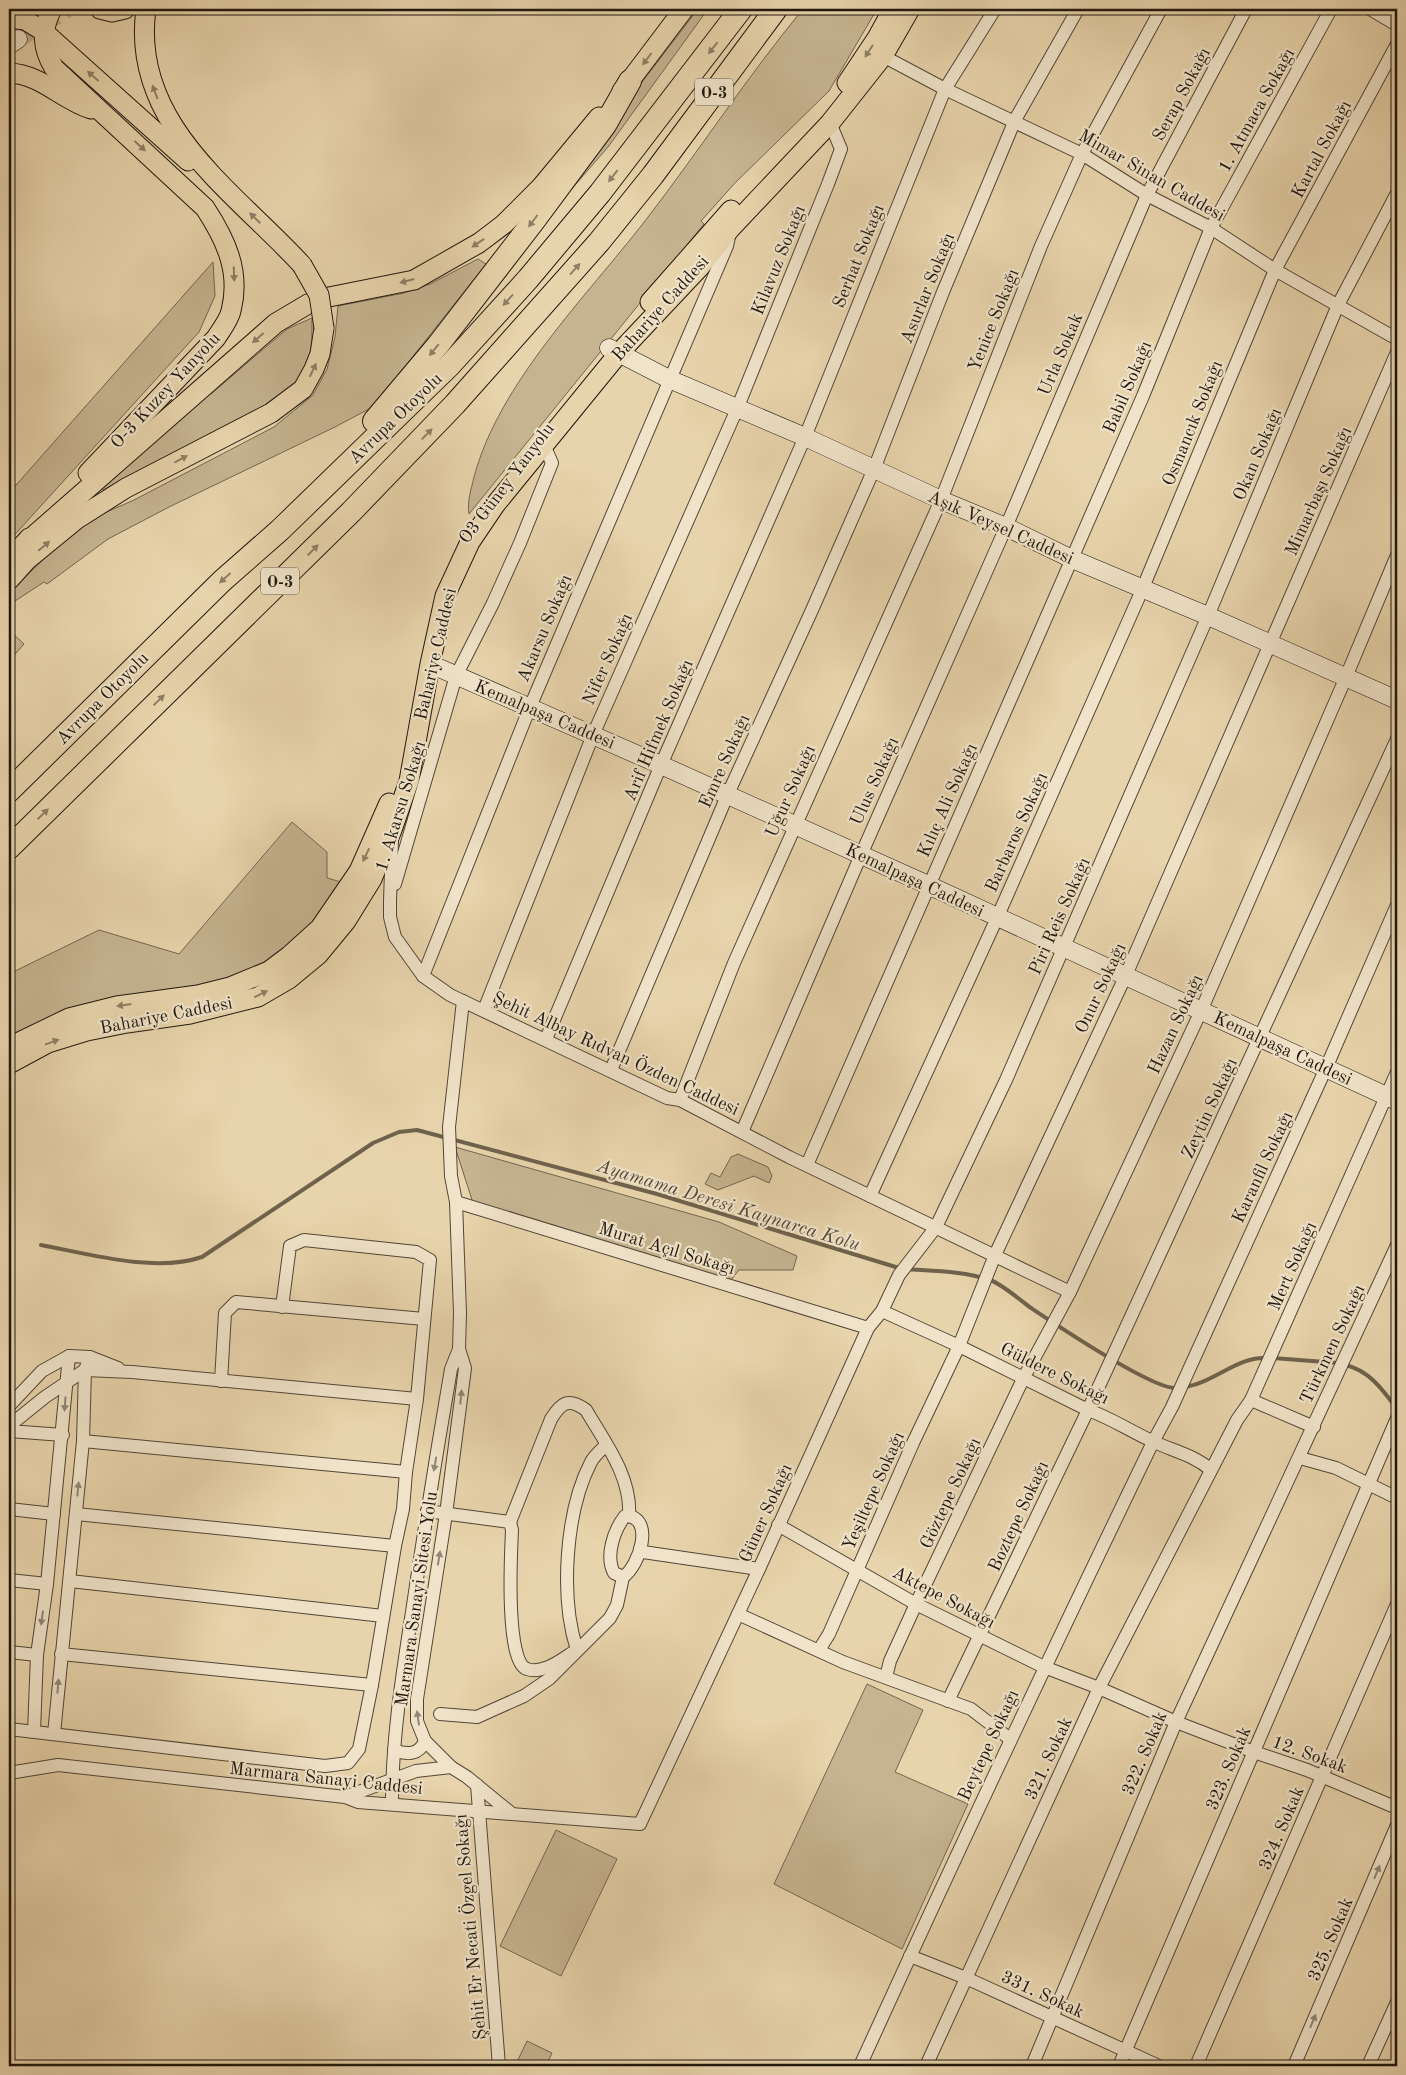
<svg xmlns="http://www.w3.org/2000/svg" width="1406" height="2075" viewBox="0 0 1406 2075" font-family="'Old Standard TT',serif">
	<rect width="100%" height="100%" fill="#e8d4ac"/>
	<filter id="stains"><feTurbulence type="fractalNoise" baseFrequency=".004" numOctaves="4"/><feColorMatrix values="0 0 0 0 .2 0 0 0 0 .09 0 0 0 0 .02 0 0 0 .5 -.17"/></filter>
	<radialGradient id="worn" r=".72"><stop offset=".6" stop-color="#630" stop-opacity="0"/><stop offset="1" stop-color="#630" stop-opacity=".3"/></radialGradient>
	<!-- green -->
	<g fill="#c6b491" stroke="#726650">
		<polygon points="698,9 708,9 608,147 472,304"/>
		<path d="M803,9h74l-48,82 -94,92 -34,38 3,3 -235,290c-2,-13 2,-24 5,-37 25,-94 112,-180 171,-256 54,-70 102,-144 158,-212z"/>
		<polygon points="478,259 486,264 403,369 369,409 335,427 169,507 108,539 47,584 44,582 9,605 9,593 59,544 97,516 132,501 274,427 313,395 327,369 335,337 338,306 404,293 430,284"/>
		<polygon points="213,262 215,296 199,332 9,541 9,493"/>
		<path d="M312,318c0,29 0,44 -18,68 -8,10 -31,20 -42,26 -50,27 -100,51 -149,78l-1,-3 106,-93 4,-1 75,-64z"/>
		<polygon points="9,630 24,644 9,661"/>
		<polygon points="292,822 327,852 327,878 352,885 261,988 159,994 85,1004 25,1030 9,1045 9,974 99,930 179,954"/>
		<polygon points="455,1147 719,1222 797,1256 793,1270 739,1270 731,1280 473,1203"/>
		<polygon points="738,1154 768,1167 772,1176 769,1183 754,1176 718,1190 705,1184 711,1173 720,1177 731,1157"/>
		<polygon points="867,1684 923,1710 895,1772 968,1804 902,1949 774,1884"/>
		<polygon points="556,1830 617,1859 561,1976 500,1946"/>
		<polygon points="527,2041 552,2053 546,2066 515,2066"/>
	</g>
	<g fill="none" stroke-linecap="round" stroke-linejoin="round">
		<!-- stream -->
		<g stroke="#6f624c" stroke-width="4">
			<path d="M41,1245c48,9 114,28 161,12l171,-114 26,-11 18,-2 240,64 242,74"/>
			<path d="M906,1269c28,2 57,2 84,11 12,4 30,20 41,28 24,16 124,83 146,80"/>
			<polyline points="1273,1358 1338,1363"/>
			<path d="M1345,1365c24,5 38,25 52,44"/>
			<path d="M1184,1387c28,-3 54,-31 82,-29"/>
		</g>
		<!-- secondary-tunnel -->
		<polyline stroke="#c0ae8c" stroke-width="18" stroke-dasharray="18 9" stroke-linecap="butt" points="18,39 67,9"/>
		<defs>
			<g id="street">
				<polyline points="1370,9 1397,25"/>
				<polyline points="883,56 945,89 1082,154 1147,195 1211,228 1275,270 1397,339"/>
				<polyline points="392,840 390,901 390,917 395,937 423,976 450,995 667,1098 680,1100 789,1157 1070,1292"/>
				<polyline points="395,884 456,676 493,603 520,543 552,463 544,445"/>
				<polyline points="423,976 530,707 727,246 730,232"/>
				<polyline points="463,1001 449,1127 451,1176 456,1202 460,1313 459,1349 465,1368 446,1514 417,1699 417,1721 425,1741 451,1767 467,1777 511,1813"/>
				<polyline points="484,1010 593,735 737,409 828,184 841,149 830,123"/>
				<polyline points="546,1039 661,765 805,437 945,89 995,9"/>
				<polyline points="611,1070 727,796 812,610 874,469 943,292 1015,120 1078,9"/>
				<polyline points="680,1100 734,963 941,500 1041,246 1082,154 1161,9"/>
				<polyline points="742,1132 861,855 1006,527 1147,195 1246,9"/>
				<polyline points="807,1165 1143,396 1211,228 1331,9"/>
				<polyline points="870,1196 997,918 1142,590 1275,270 1397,44"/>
				<polyline points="456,1202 868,1328"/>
				<path d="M882,1311l77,35 129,64c23,8 42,21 64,31 21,10 42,14 59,29"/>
				<polyline points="221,1381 225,1313 236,1302 424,1319"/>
				<polyline points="1251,1400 1314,1427"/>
				<polyline points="9,1406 42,1371 69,1356 90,1357 118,1368"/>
				<polyline points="9,1426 45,1397 85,1370 132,1372 417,1399"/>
				<polyline points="9,1431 63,1435"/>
				<polyline points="83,1441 406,1472"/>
				<polyline points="1300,1458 1336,1468 1397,1498"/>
				<polyline points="9,1509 54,1514"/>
				<path d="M427,1511l83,11 2,8c-1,23 -7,132 15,139 17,6 36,-11 50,-19 -17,-52 -12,-138 14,-188 3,-6 10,-12 15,-17"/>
				<polyline points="76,1514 395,1546"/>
				<path d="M625,1516c31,0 14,51 -2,61l-9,-4c-9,-17 0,-43 11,-57z"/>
				<path d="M510,1522l41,-103c10,-16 17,-22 35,-9 18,31 46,67 43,106"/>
				<polyline points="778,1525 916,1604 1044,1667 1099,1688 1176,1722 1254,1752 1307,1770 1397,1808"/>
				<polyline points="640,1549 643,1552 759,1569"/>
				<polyline points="9,1580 47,1584"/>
				<polyline points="70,1581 383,1616"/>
				<polyline points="738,1614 843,1662 971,1709 1010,1739"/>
				<polyline points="819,1650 829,1634 913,1443 959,1346 995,1255 1126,975 1397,352"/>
				<polyline points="9,1652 37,1655"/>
				<polyline points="61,1654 372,1685"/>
				<polyline points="886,1677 890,1661 916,1604 1023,1379 1070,1292 1201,1011 1346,677 1397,555"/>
				<polyline points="948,1701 1088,1410 1397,739"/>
				<polyline points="440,1714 477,1717 524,1696 549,1679 610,1618 617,1605 623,1577"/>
				<polyline points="9,1729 325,1766 348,1763 359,1749 372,1685 395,1546 403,1509 406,1472 417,1399 430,1260 416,1252 304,1240 290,1246 282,1307"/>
				<polyline points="34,1732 37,1655 47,1584 69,1356"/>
				<polyline points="54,1734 83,1441 85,1370 90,1357"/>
				<path d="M394,1750c13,5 25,5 31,-9"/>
				<polyline points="9,1773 58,1765 345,1797 358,1802 640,1824 759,1569 868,1328 882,1311 899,1275 936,1227 1006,1080 1208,616 1338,305 1397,193"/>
				<polyline points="477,1785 499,2066"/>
				<polyline points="345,1797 416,1771 451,1767"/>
				<path d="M392,1804c0,-65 10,-128 20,-192 12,-81 25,-162 39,-243l8,-20"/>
				<polyline points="910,1956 966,1978 1159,2066"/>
				<path d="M860,2066c95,-209 193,-417 293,-624l19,-35 154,-339 71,-163"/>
				<polyline points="926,2066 1099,1688 1237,1420 1251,1400 1397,1072"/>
				<polyline points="1032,2066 1176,1722 1397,1245"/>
				<polyline points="1119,2066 1397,1418"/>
				<polyline points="1196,2066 1397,1604"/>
				<polyline points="1294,2066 1397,1825"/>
				<polyline points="1368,2066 1397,2002"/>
			</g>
			<g id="secondary">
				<polyline points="9,45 18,39"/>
				<polyline points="609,348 669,379 805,437 941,500 1006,527 1072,559 1208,616 1397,700"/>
				<polyline points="430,664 661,765 928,885 1397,1101"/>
			</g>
			<g id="primary">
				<path d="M52,9c-11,21 -10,39 2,59l151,140c21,32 36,64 26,103 -2,9 -10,19 -15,27l-128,135"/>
				<polyline points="100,9 112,12 125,9"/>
				<path d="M146,9c-16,115 87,181 156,256"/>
				<polyline points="9,18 25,20 43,31 188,161"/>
				<path d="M9,73c32,1 53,27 82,36"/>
				<polyline points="847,83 877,38 893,9"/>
				<polyline points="622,91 684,9"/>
				<polyline points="650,302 731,210"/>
				<polyline points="22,546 276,323 308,304 324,298 414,280 479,243 504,224 541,187 599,117"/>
				<polyline points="9,562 29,538"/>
				<polyline points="9,580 27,560 77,519 126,488 271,413 303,389 314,369 320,354 324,328"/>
				<polyline points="9,1047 69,1018 117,1006 198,995 230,987 269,971 289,956 320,928 359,871 389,803"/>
				<polyline points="9,1064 48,1043 87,1031 127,1023 190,1014 258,997 289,979 318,955 346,921 372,879 392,830 409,781 430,664 445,596 470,542 495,505 619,353 699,268 730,229 830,123 883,56 910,9"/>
			</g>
			<g id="highway">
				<polyline points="374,421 438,345 533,222 605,125 630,81"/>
				<polyline points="9,791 222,581 280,530 449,366 528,279 600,193 741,9"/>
				<polyline points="9,848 351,512 455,404 599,242 653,175 776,9"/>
			</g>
		</defs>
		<!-- street casing -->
		<use href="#street" stroke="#514636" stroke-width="14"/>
		<!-- secondary casing -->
		<use href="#secondary" stroke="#1f170e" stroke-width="19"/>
		<!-- primary casing -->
		<use href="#primary" stroke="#1f170e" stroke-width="21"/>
		<!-- highway casing -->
		<use href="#highway" stroke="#1f170e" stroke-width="24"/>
		<!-- street -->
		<use href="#street" stroke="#f0e3c9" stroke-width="12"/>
		<!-- secondary -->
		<use href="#secondary" stroke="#f0e3c9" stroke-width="18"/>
		<!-- primary -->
		<use href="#primary" stroke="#e8d4ac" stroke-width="19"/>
		<!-- highway -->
		<use href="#highway" stroke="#e8d4ac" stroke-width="22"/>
		<defs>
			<polyline id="primary-bridge" points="302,265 319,295 324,328"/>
		</defs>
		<!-- primary-bridge casing -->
		<use href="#primary-bridge" stroke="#1f170e" stroke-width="21" stroke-linecap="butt"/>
		<!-- primary-bridge -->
		<use href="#primary-bridge" stroke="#e8d4ac" stroke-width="19"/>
	</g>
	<!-- one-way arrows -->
	<defs><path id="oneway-solid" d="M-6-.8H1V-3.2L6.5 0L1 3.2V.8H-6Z" transform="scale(1.25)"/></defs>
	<g fill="#8e7f65">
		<use href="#oneway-solid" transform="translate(713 48) rotate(128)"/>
		<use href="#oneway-solid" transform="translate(869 51) rotate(123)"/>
		<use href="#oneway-solid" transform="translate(647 59) rotate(127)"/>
		<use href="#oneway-solid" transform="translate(93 76) rotate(-139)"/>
		<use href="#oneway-solid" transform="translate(155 92) rotate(-111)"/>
		<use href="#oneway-solid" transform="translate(140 146) rotate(42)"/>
		<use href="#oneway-solid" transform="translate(613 176) rotate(128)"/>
		<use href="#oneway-solid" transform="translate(255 218) rotate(-136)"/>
		<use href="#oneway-solid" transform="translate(533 221) rotate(127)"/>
		<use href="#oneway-solid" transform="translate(478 243) rotate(146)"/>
		<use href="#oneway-solid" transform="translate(575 269) rotate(-48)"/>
		<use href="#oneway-solid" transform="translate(234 274) rotate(88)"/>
		<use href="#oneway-solid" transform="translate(407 281) rotate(165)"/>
		<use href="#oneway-solid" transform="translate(508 300) rotate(132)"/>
		<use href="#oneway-solid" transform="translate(258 338) rotate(139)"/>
		<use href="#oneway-solid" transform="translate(434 350) rotate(129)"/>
		<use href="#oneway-solid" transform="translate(313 370) rotate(-64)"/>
		<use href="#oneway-solid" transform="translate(427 434) rotate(-46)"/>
		<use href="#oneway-solid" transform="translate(181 459) rotate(-28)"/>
		<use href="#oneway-solid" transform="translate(44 546) rotate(-40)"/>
		<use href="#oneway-solid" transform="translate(313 550) rotate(-45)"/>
		<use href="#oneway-solid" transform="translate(225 578) rotate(138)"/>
		<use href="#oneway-solid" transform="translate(159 700) rotate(-44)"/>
		<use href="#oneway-solid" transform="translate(43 814) rotate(-44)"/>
		<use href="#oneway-solid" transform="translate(366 855) rotate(115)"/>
		<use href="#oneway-solid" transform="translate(261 994) rotate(-26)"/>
		<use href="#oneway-solid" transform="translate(124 1005) rotate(172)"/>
		<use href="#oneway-solid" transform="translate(52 1042) rotate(-20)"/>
	</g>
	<g fill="#928775">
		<use href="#oneway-solid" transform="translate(461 1397) rotate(-84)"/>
		<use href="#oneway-solid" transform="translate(65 1404) rotate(94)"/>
		<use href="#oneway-solid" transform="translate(435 1464) rotate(100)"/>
		<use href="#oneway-solid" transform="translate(78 1489) rotate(-84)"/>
		<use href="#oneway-solid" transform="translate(439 1558) rotate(-81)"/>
		<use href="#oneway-solid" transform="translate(42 1618) rotate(98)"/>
		<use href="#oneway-solid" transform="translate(58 1686) rotate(-85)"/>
		<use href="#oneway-solid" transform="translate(418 1718) rotate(-98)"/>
		<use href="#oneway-solid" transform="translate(1377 1872) rotate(-67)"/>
		<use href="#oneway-solid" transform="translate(1313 2021) rotate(-67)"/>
	</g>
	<g text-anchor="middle" stroke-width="4.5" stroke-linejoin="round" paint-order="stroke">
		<!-- shield labels -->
		<g fill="#f0e3c9" stroke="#5e5446" stroke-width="1">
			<rect x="695" y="78.5" width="38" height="27" rx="4"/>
			<rect x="261" y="567.5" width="38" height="27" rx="4"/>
		</g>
		<g font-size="16" font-weight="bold" fill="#1f170e">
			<text x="714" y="98">O-3</text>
			<text x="280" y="587">O-3</text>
		</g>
		<!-- street labels -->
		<g font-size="18" fill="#1f170e" stroke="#f0e3c9">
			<text transform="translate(1181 94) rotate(-62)" y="6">Serap Sokağı</text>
			<text transform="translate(1256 110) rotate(-61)" y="6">1. Atmaca Sokağı</text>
			<text transform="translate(1321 149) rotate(-62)" y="6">Kartal Sokağı</text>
			<text transform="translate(1152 175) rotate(30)" y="6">Mimar Sinan Caddesi</text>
			<text transform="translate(858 256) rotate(-68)" y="6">Serhat Sokağı</text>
			<text transform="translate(778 260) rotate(-68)" y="6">Kilavuz Sokağı</text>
			<text transform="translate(927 288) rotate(-68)" y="6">Asurlar Sokağı</text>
			<text transform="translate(660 308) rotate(-48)" y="6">Bahariye Caddesi</text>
			<text transform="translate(993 320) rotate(-68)" y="6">Yenice Sokağı</text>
			<text transform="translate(1060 354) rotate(-67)" y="6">Urla Sokak</text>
			<text transform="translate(1127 387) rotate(-67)" y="6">Babil Sokağı</text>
			<text transform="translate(165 390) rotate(-47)" y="6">O-3 Kuzey Yanyolu</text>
			<text transform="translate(395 418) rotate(-44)" y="6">Avrupa Otoyolu</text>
			<text transform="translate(1192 423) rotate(-68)" y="6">Osmancık Sokağı</text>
			<text transform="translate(1257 454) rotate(-67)" y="6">Okan Sokağı</text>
			<text transform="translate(506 483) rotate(-53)" y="6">O3 Güney Yanyolu</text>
			<text transform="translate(1318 491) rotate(-66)" y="6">Mimarbaşı Sokağı</text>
			<text transform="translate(1001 527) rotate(24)" y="6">Aşık Veysel Caddesi</text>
			<text transform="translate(544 628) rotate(-67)" y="6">Akarsu Sokağı</text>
			<text transform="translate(435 654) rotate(-77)" y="6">Bahariye Caddesi</text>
			<text transform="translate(607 659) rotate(-66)" y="6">Nifer Sokağı</text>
			<text transform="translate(102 698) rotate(-45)" y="6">Avrupa Otoyolu</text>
			<text transform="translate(545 714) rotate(23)" y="6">Kemalpaşa Caddesi</text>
			<text transform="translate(658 730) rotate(-67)" y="6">Arif Hifmek Sokağı</text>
			<text transform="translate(724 761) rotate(-66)" y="6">Emre Sokağı</text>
			<text transform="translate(874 781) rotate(-66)" y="6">Ulus Sokağı</text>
			<text transform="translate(790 791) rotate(-66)" y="6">Uğur Sokağı</text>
			<text transform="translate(947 800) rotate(-66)" y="6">Kılıç Ali Sokağı</text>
			<text transform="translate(400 806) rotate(-73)" y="6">1. Akarsu Sokağı</text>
			<text transform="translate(1016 832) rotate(-66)" y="6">Barbaros Sokağı</text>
			<text transform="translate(915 880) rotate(25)" y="6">Kemalpaşa Caddesi</text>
			<text transform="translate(1059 916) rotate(-66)" y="6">Piri Reis Sokağı</text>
			<text transform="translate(1100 988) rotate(-65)" y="6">Onur Sokağı</text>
			<text transform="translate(166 1015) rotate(-11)" y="6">Bahariye Caddesi</text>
			<text transform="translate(1175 1024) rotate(-65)" y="6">Hazan Sokağı</text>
			<text transform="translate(1283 1048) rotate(25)" y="6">Kemalpaşa Caddesi</text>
			<text transform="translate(616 1053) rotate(25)" y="6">Şehit Albay Rıdvan Özden Caddesi</text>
			<text transform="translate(1209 1108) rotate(-65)" y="6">Zeytin Sokağı</text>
			<text transform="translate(1262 1167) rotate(-65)" y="6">Karanfil Sokağı</text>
			<text transform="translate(667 1248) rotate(17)" y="6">Murat Açıl Sokağı</text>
			<text transform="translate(1292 1266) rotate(-66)" y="6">Mert Sokağı</text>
			<text transform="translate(1332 1344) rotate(-65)" y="6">Türkmen Sokağı</text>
			<text transform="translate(1055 1373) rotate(26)" y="6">Güldere Sokağı</text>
			<text transform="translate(873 1491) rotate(-66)" y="6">Yeşiltepe Sokağı</text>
			<text transform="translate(950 1493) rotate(-65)" y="6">Göztepe Sokağı</text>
			<text transform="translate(765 1513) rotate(-66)" y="6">Güner Sokağı</text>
			<text transform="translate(1018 1516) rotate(-65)" y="6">Boztepe Sokağı</text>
			<text transform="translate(944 1597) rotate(28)" y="6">Aktepe Sokağı</text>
			<text transform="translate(416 1599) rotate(-82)" y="6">Marmara Sanayi Sitesi Yolu</text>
			<text transform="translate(988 1745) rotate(-65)" y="6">Beytepe Sokağı</text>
			<text transform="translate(1144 1753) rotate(-67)" y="6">322. Sokak</text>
			<text transform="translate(1310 1754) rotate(20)" y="6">12. Sokak</text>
			<text transform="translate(1048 1758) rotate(-65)" y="6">321. Sokak</text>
			<text transform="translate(1228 1768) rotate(-67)" y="6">323. Sokak</text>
			<text transform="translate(326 1778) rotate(6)" y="6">Marmara Sanayi Caddesi</text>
			<text transform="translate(1281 1828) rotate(-67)" y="6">324. Sokak</text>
			<text transform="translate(470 1927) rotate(-95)" y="6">Şehit Er Necati Özgel Sokağı</text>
			<text transform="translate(1330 1939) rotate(-67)" y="6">325. Sokak</text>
			<text transform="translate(1043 1994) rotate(25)" y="6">331. Sokak</text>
		</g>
		<!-- water labels -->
		<g font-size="19" font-style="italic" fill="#544938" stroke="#f0e3c9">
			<text transform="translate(729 1204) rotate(17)" y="7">Ayamama Deresi Kaynarca Kolu</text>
		</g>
	</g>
	<!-- margin -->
	<rect width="1406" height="2075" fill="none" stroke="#e8d4ac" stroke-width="30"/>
	<rect x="10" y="10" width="1386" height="2055" fill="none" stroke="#1f170e" stroke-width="2.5"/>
	<rect x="15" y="15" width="1376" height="2045" fill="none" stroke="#1f170e"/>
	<rect width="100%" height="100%" filter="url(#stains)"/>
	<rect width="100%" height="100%" fill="url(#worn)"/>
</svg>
